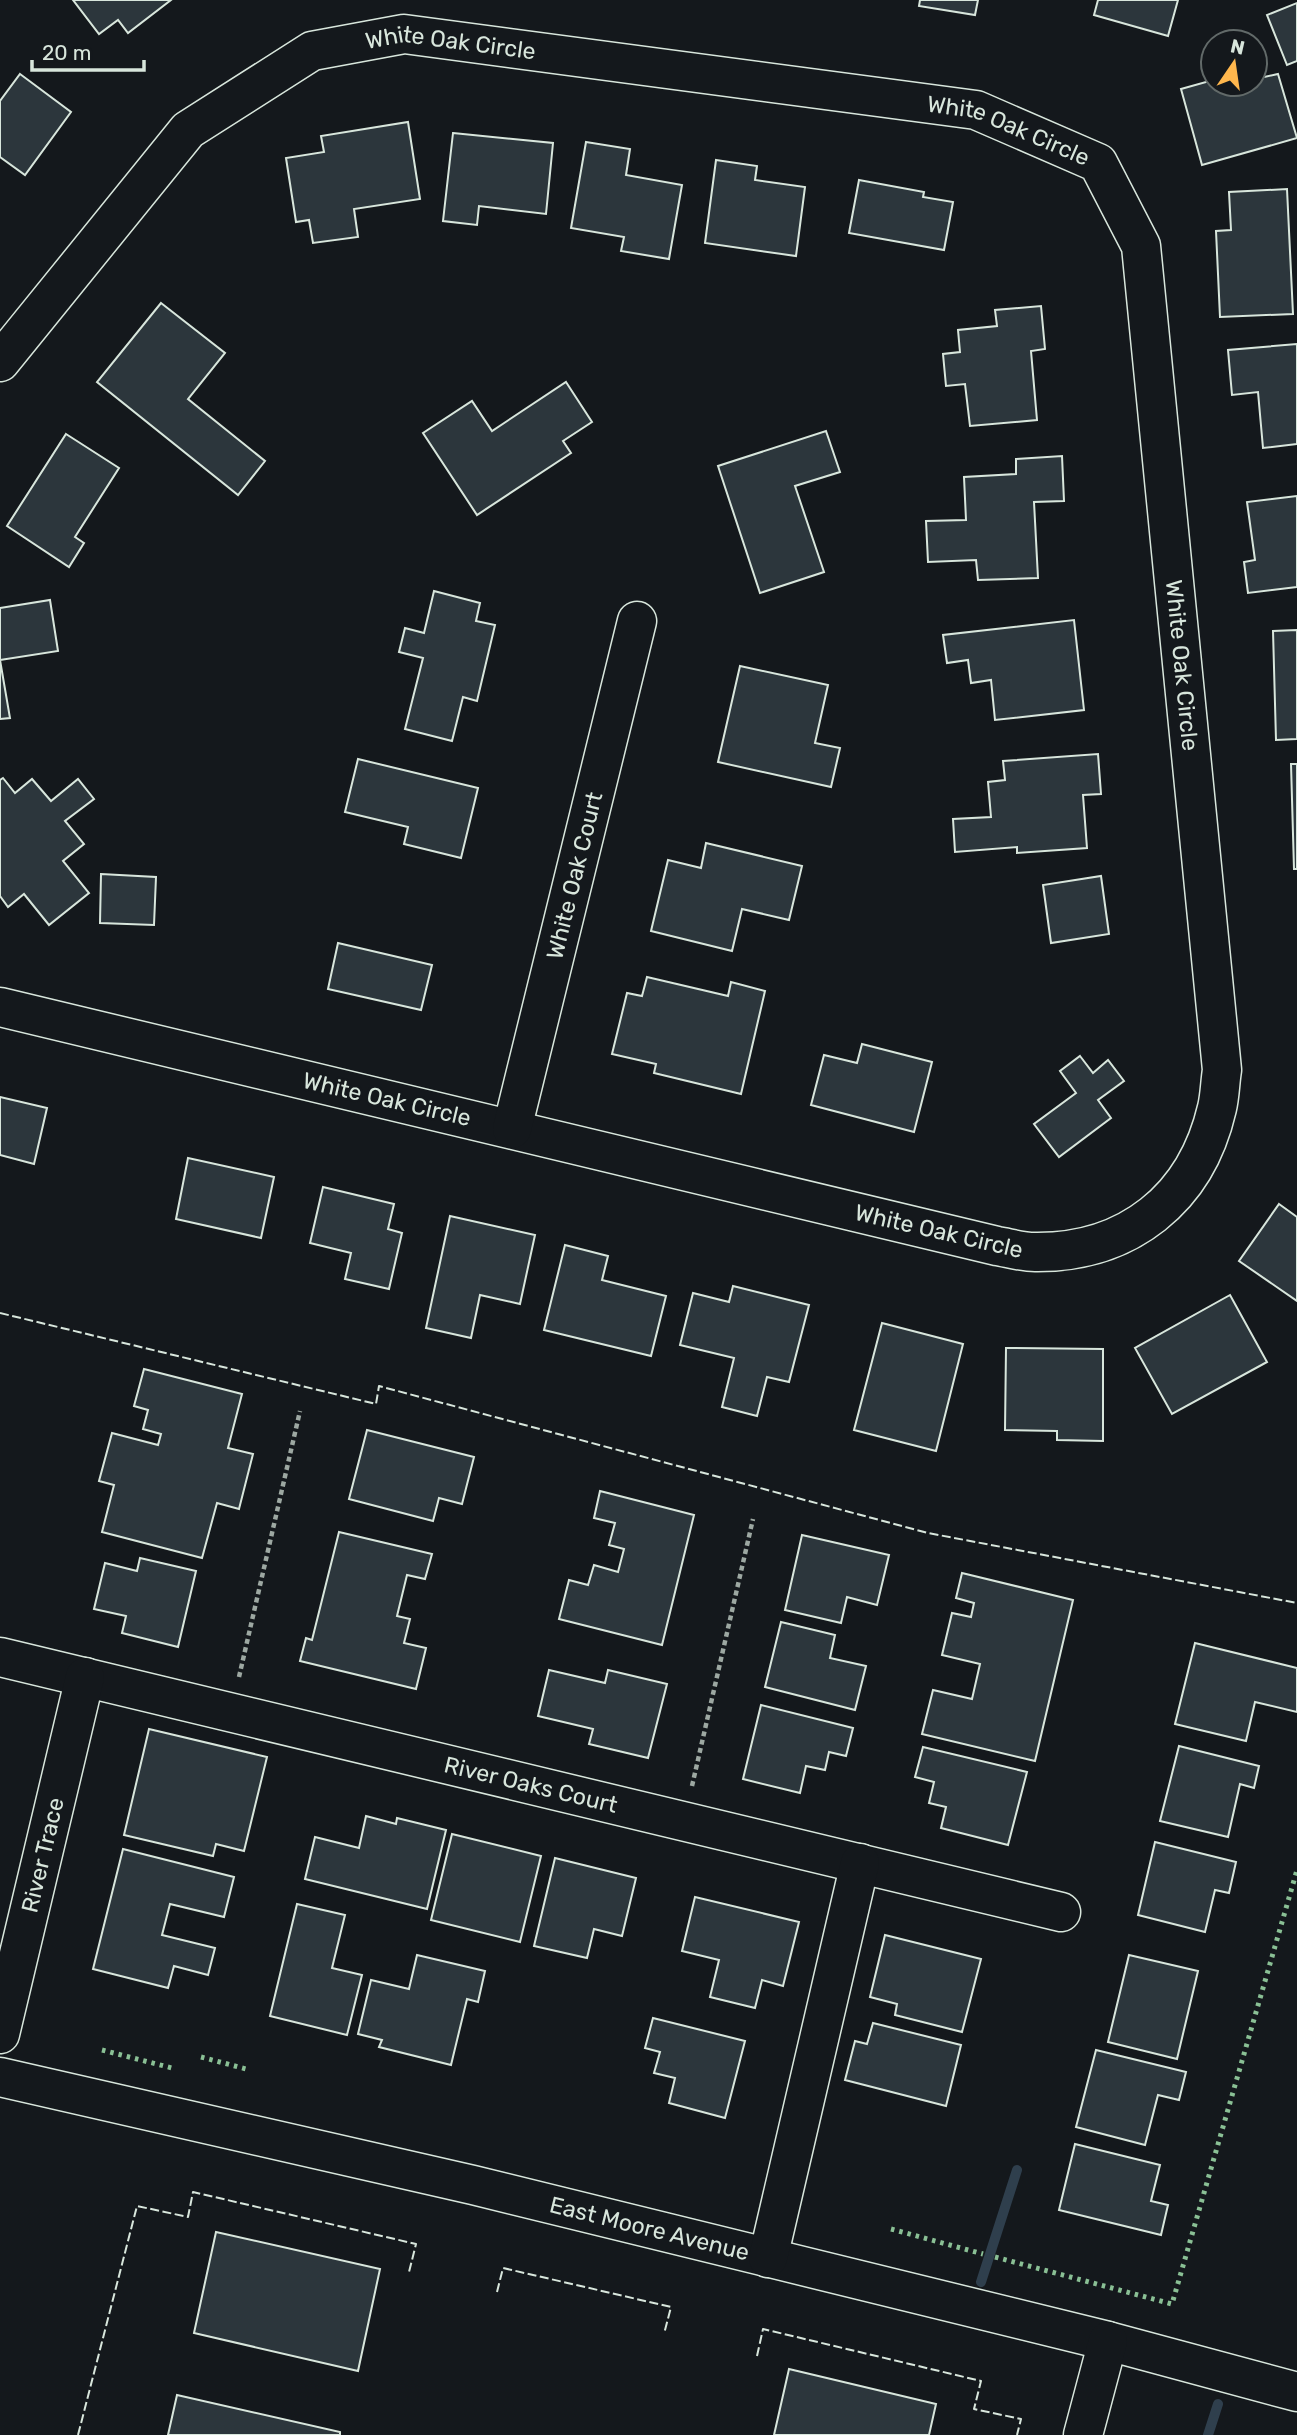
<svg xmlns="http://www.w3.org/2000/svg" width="1297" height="2435" viewBox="0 0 1297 2435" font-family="Rubik,sans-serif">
	<rect width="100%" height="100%" fill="#14181c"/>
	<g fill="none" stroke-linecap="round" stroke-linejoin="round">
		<!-- stream -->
		<g stroke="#2f3f4d" stroke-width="10">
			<polyline points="981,2282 1017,2170"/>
			<polyline points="1208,2435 1218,2404"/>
		</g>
	</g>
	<!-- building -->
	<g fill="#2c363c" stroke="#d8e6dc" stroke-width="2">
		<polygon points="73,0 171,0 128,33 118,20 99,34"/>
		<polygon points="920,0 978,0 975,15 919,6"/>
		<polygon points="1098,0 1178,0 1168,36 1094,15"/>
		<polygon points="1297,3 1297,61 1287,65 1267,15"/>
		<polygon points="20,74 71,112 25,175 0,157 0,101"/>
		<polygon points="1278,74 1297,138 1202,165 1181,89 1213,80 1213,84 1255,84 1255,79"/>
		<polygon points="408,122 420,199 354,209 358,237 313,243 309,220 296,222 286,158 324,152 321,136"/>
		<polygon points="453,133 553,143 546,214 479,206 477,225 443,221"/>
		<polygon points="586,142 630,149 626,175 682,185 669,259 621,251 624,237 571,228"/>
		<polygon points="716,160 757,166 755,180 805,187 796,256 705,243"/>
		<polygon points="859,180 924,192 923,197 953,202 944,250 849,233"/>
		<polygon points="1287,189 1293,314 1220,317 1216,231 1231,230 1229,192"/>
		<polygon points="161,303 225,353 188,399 265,461 238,495 97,382"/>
		<polygon points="1041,306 1045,349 1031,351 1037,420 970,426 965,384 946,386 943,354 960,352 958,330 997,326 995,310"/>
		<polygon points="1297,344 1297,444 1263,448 1258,392 1232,395 1228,350"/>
		<polygon points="566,382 592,422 563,441 571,453 477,515 423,433 472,401 492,431"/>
		<polygon points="826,431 840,472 795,486 824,572 760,593 718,466"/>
		<polygon points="66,434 119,468 75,537 84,543 69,567 7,526"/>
		<polygon points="1062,456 1064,501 1034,502 1038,578 978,580 976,560 928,562 926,521 966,520 964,477 1016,474 1016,459"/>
		<polygon points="1297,496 1297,587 1248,593 1244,562 1255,560 1247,502"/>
		<polygon points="434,591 480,603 476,621 495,625 477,701 463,697 452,741 405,729 423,658 399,652 405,628 424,633"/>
		<polygon points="50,600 58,651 0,660 10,718 0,719 0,608"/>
		<polygon points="1074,620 1084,710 995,720 991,680 971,683 968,660 947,663 943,635"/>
		<polygon points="1297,630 1297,739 1276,740 1273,631"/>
		<polygon points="740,666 828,685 815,743 840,748 831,787 718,762"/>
		<polygon points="1098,754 1101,794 1083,795 1087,848 1017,853 1017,847 955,852 953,819 991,817 988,782 1005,780 1003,761"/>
		<polygon points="358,759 478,788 461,858 404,844 408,827 345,812"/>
		<polygon points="1291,764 1297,764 1297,869 1294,869"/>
		<polygon points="3,778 15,793 32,779 51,801 78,779 94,799 65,821 84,844 63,861 89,893 49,925 24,894 8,907 0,896 0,780"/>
		<polygon points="706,843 802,866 789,920 742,909 732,951 651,931 668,860 701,868"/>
		<polygon points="101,874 156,877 154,925 100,923"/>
		<polygon points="1101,876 1109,934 1051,943 1043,885"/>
		<polygon points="338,943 432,965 421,1010 328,989"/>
		<polygon points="647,977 728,996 731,982 765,991 741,1094 654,1073 656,1064 612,1054 627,993 642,996"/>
		<polygon points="862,1044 932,1062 914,1132 811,1105 824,1055 857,1063"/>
		<polygon points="1080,1056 1093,1073 1108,1060 1124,1081 1098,1100 1111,1118 1059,1157 1034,1124 1076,1093 1060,1071"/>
		<polygon points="0,1097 47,1108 34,1164 0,1155"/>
		<polygon points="188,1158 274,1177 261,1238 176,1219"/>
		<polygon points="323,1187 394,1204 388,1229 402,1233 389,1289 345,1279 351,1253 310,1243"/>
		<polygon points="1279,1204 1297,1217 1297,1301 1239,1261"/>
		<polygon points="450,1216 535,1235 520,1304 480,1295 471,1338 426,1328"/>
		<polygon points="565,1245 608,1256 602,1280 666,1296 651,1356 544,1330"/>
		<polygon points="733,1286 809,1305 789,1382 767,1377 757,1416 722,1407 734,1358 680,1345 693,1293 729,1302"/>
		<polygon points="1230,1295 1267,1362 1172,1414 1135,1348"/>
		<polygon points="882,1323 963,1344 936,1451 854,1430"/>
		<polygon points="1006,1348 1103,1349 1103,1441 1057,1440 1057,1431 1005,1430"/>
		<polygon points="144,1369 242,1394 228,1448 253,1454 239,1509 217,1503 202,1558 102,1532 114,1485 99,1481 112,1433 158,1445 161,1434 143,1429 148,1410 134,1406"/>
		<polygon points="367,1430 474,1457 462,1504 439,1498 433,1521 349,1499"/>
		<polygon points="600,1491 694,1515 662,1645 559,1619 569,1580 588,1585 594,1565 618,1572 624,1549 609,1545 615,1523 594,1518"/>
		<polygon points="339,1532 432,1554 425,1579 407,1575 397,1616 410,1619 404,1643 426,1648 416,1689 300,1661 306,1638 312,1640"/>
		<polygon points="802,1535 889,1555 877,1605 847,1597 841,1623 785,1610"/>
		<polygon points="140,1558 196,1571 178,1647 122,1633 126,1616 94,1609 105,1563 137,1571"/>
		<polygon points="962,1573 1073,1600 1035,1761 922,1734 933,1690 972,1699 980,1664 942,1655 952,1613 971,1617 974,1603 956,1598"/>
		<polygon points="781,1622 835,1635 830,1658 866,1666 855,1710 765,1687"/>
		<polygon points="1195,1643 1297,1668 1297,1712 1255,1702 1246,1741 1175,1724"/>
		<polygon points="549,1670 605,1683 608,1670 667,1684 648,1758 589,1744 593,1729 538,1716"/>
		<polygon points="761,1705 853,1728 846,1756 829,1752 825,1770 806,1766 800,1793 743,1779"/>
		<polygon points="149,1729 267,1757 244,1851 216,1844 213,1856 124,1835"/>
		<polygon points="1179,1746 1259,1766 1254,1788 1240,1784 1228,1837 1160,1821"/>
		<polygon points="923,1747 1027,1772 1008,1845 941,1828 946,1807 929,1803 934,1782 915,1777"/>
		<polygon points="366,1816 396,1824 397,1818 446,1830 427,1909 305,1879 315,1837 359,1848"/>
		<polygon points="452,1834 541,1856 520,1942 431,1920"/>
		<polygon points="1155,1842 1236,1862 1229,1893 1215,1890 1205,1932 1138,1915"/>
		<polygon points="123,1849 234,1877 224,1917 170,1904 162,1935 215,1948 208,1975 174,1966 168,1988 93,1969"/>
		<polygon points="555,1858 636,1878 622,1936 594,1929 587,1958 534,1946"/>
		<polygon points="695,1897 799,1922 783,1986 762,1980 755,2008 710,1997 719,1960 682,1951"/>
		<polygon points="297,1904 345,1915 332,1968 362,1975 347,2035 270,2016"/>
		<polygon points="885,1935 981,1959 962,2032 895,2015 897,2004 870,1997"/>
		<polygon points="417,1955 485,1971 478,2002 467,1999 451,2065 379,2047 382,2040 358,2034 371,1980 409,1989"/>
		<polygon points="1129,1955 1198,1971 1177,2059 1108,2042"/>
		<polygon points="653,2018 745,2041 725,2118 669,2103 675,2078 654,2073 660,2052 645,2048"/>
		<polygon points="873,2023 961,2045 946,2106 845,2080 855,2041 867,2044"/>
		<polygon points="1096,2050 1186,2072 1179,2100 1158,2095 1145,2145 1076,2127"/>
		<polygon points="1075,2144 1160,2165 1151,2201 1168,2205 1161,2235 1059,2210"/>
		<polygon points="216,2232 380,2269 358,2371 194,2333"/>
		<polygon points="789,2369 936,2404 929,2435 774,2435"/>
		<polygon points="177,2395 340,2432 340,2435 168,2435"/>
	</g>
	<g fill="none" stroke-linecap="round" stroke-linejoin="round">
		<defs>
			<g id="minor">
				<path id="s1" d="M0,362l188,-232 124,-79 92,-17 572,76 122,53 43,83 81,824c-2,12 -2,26 -5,38 -21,91 -89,145 -182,144 -13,0 -26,-4 -38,-6l-997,-239"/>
				<path id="s2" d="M512,1129l125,-508"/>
				<path id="s3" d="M0,1657l1061,255"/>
				<path id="s4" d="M0,2034l85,-357"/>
				<path id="s5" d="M0,2077l473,108 635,156 189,51"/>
				<polyline points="768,2258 860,1863"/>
				<polyline points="1083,2435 1108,2341"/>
			</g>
		</defs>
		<!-- minor casing -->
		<use href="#minor" stroke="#d8e6dc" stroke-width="41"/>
		<!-- path -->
		<g stroke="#9da8a2" stroke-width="4.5" stroke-dasharray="5 3.5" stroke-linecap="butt">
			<polyline points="239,1677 300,1411"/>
			<polyline points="692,1786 753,1519"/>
		</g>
		<!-- minor -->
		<use href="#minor" stroke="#14181c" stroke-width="38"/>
		<!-- hedge -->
		<g stroke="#8ac095" stroke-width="5" stroke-dasharray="3.5 5" stroke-linecap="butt">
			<polyline points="102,2050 172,2068"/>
			<polyline points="201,2057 250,2070"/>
			<polyline points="891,2229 983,2254"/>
			<polyline points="995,2257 1172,2304 1297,1870"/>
		</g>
		<!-- fence -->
		<g stroke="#d8e6dc" stroke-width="2" stroke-dasharray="9 3.5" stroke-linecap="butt">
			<polyline points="0,1313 376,1404 379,1386 928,1533 1297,1603"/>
			<polyline points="497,2292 503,2268 671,2307 664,2334"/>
			<polyline points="757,2356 763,2329 981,2381 974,2409 1021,2419 1017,2435"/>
			<polyline points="78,2435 137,2206 188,2217 193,2192 416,2244 409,2272"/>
		</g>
	</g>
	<g text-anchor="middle" stroke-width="5" stroke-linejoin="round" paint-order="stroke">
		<!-- street labels -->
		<g font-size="23" fill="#d8e6dc" stroke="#14181c">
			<text dy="8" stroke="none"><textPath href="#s1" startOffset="586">White Oak Circle</textPath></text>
			<text dy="8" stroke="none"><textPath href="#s1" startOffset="1153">White Oak Circle</textPath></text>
			<text dy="8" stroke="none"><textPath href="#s1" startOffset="1764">White Oak Circle</textPath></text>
			<text dy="8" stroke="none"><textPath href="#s2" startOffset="261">White Oak Court</textPath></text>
			<text transform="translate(387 1099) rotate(13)" y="8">White Oak Circle</text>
			<text transform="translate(939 1231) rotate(13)" y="8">White Oak Circle</text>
			<text dy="8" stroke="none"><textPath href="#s3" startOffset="546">River Oaks Court</textPath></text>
			<text dy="8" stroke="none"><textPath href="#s4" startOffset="184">River Trace</textPath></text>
			<text dy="8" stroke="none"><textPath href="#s5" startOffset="667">East Moore Avenue</textPath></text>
		</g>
	</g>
	<!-- north arrow -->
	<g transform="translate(1234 63) rotate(13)"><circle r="33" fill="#14181c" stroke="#626a69" stroke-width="2"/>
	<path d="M0-5L12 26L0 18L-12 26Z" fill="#ffb74d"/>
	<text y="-10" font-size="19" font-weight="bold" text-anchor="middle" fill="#d8e6dc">N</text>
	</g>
	<!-- scale -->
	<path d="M32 60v10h112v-10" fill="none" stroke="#d8e6dc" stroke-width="3.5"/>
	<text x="42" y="60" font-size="21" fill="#d8e6dc" stroke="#14181c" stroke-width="5" paint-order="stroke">20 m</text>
</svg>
